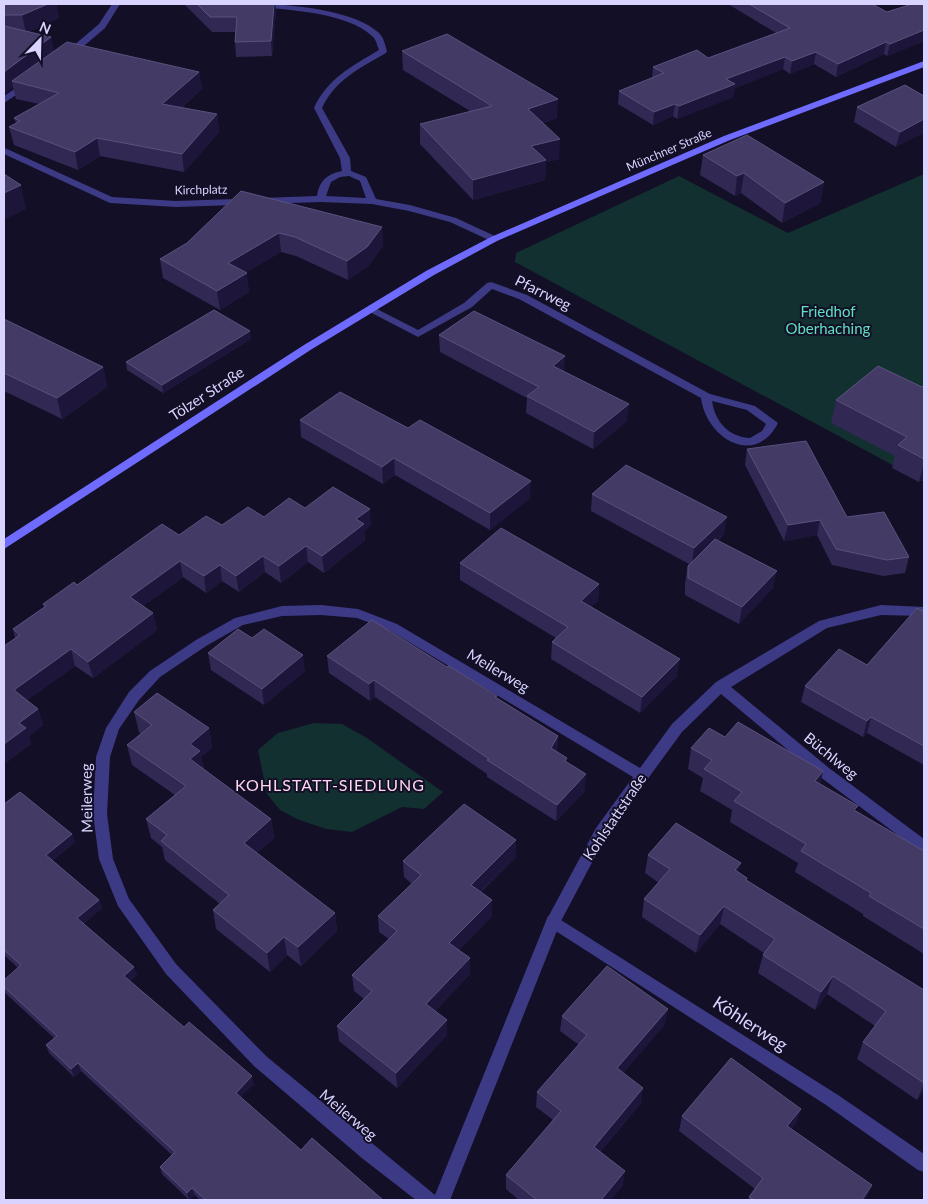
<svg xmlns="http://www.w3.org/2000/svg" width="928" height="1204" viewBox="0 0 928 1204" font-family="Lato,sans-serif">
	<rect width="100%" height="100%" fill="#130f26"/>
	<!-- green -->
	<g fill="#12302f">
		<polygon points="924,174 924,482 515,262 516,253 679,176 788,233"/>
		<polygon points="314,723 342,724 367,738 443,792 424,809 402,807 352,832 326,829 297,819 280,810 267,794 258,750 278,733"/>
	</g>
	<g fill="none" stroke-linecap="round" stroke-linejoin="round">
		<!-- lane -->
		<polygon fill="#3d3a85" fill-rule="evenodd" points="553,915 838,1095 924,1154 924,1172 918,1170 826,1105 548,926 546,921 548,916"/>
		<!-- street -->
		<g fill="#3d3a85" fill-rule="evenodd">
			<polygon points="112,4 120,4 105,28 72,56 66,56 66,52 99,24"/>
			<path d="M240,4c35,-2 114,4 139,29 5,5 6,12 8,18l-1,2c-26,15 -51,27 -64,55l28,50 1,13 15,6 10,22 34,6 46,13 41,19v4h-6l-41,-19 -41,-11 -37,-7 -51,-2 -145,5 -66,-4 -106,-49v-6l3,1 105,48 64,4 141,-5c2,-15 10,-22 25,-25l-2,-13 -26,-50c13,-29 38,-42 65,-58 -2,-5 -3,-11 -7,-14 -26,-25 -93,-27 -128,-30zM349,176l11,5 6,17 -40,-2 5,-14 9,-5z"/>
			<polygon points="28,80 31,81 31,85 4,103 4,96"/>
			<path d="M491,282l36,13 183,99 45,12 23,17c-23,45 -72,15 -77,-25l-182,-99 -27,-10 -20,18 -54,30 -52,-27 5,-3 4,1 43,22 46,-27 23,-20zM712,401l35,9 19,14 -4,7 -12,7c-21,-1 -35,-16 -38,-37z"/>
			<path d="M321,605l37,4 39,15 243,144 32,-44 44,-42 103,-61 62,-16 43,2v9l-43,-1 -54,13 -96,59 98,81 95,71v14l-5,-2 -100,-75 -98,-82 -39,38 -76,104 -46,87 -110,277h-34l-53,-41 -109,-93 -88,-92 -48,-68 -19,-47 -6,-45 3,-57 10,-29 23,-36 21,-21 46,-31 39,-22 47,-12zM321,615l36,3 32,12 244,147 -37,51 -50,93 -111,274 -169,-139 -90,-92 -47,-65 -16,-40 -6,-45 3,-57 9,-28 20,-29 21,-23 46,-31 37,-21 39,-9z"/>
		</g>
		<!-- secondary -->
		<polygon fill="#6f6bff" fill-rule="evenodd" points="924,61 924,67 730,140 497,241 434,275 312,349 4,549 4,539 304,345 426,271 491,237 724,136"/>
	</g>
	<!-- wall -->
	<g fill="#312854">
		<polygon points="4,4 56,4 59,18 28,32 51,37 54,51 199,72 202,89 181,108 217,114 219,132 184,172 100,156 78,170 14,145 9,127 16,123 14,118 39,104 16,99 13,87 4,94"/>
		<polygon points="184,4 275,4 276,10 272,56 236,57 235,42 235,32 212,32"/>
		<polygon points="728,4 872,4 887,12 924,4 924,41 887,56 884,54 836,77 814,64 790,74 783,69 735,88 733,97 677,119 673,116 653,125 618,104 619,91 652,78 653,67 708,58 776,33"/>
		<polygon points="402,51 557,118 543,123 559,159 546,162 545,180 473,200 420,144 420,124 470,111 403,70"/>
		<polygon points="924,96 896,147 854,122 857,107"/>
		<polygon points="703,155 824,182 820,203 782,223 741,193 735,196 700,175"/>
		<polygon points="241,191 382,227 383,246 368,266 348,280 296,256 281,252 246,272 249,292 220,310 163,278 160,259 187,243"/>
		<polygon points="4,319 103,367 107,387 62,419 4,391"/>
		<polygon points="439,335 564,371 627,421 593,449 526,413 527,398 440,352"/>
		<polygon points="251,339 163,393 127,370 126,362"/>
		<polygon points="924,385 924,478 919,482 892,468 895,456 831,423 836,400 922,387"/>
		<polygon points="300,420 530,498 490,530 395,475 383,484 301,437"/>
		<polygon points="747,449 847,517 909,557 905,573 883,576 832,565 817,535 784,541 745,465"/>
		<polygon points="592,494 724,534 718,541 773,588 739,624 685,595 685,583 688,566 689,564 591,511"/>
		<polygon points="305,508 371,525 364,531 365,540 324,573 308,562 281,583 265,572 239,592 222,581 206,593 183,577 143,606 153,613 157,630 93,678 75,666 27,700 38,709 43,725 29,736 31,744 4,764 15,638 13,629 44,608 43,604 77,585 179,535"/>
		<polygon points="460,563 599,584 598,601 591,607 677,676 640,713 551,659 552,642 556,638 460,580"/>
		<polygon points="924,612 924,765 867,733 863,737 801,702 805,686 867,665"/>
		<polygon points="208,653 305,671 264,705 211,670"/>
		<polygon points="327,656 497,698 558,736 557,752 567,762 585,791 556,821 487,777 487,774 375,697 370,701 329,673"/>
		<polygon points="134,712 209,728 212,748 201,757 204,769 271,819 274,838 257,853 335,913 337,931 301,966 287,955 270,972 216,929 213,910 220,904 165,860 162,847 151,838 146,819 175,795 132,765 127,745 141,734 139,732"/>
		<polygon points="725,737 823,771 820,784 856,811 924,851 924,954 863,916 863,914 795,872 798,863 730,822 732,810 700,791 703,778 688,769 691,748"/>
		<polygon points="4,804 72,834 75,842 52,861 99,900 102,908 83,924 137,975 130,981 184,1027 254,1084 240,1097 301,1150 383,1200 200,1200 195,1195 189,1200 162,1174 160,1167 172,1155 81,1071 74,1077 49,1053 46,1045 54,1038 4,992 4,980 18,968 4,955"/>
		<polygon points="516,840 516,857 481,892 492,916 459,950 470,974 435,1011 447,1035 397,1088 339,1041 337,1026 364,999 354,991 352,975 389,939 379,932 378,916 412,884 404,877 403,861"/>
		<polygon points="648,855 738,873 746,880 924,990 924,1090 917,1100 857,1059 863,1042 875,1026 827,994 815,1010 758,973 763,955 764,953 720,924 696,953 642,917 644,899 659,883 645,873"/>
		<polygon points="562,1016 665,1024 623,1073 641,1103 600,1152 623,1185 611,1200 519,1200 506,1189 506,1175 553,1120 536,1107 537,1092 579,1045 560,1031"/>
		<polygon points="801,1109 796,1123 791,1129 865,1200 748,1200 749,1197 755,1189 679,1131 682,1116"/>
	</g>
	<!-- shaded-wall -->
	<g fill="#1d163a">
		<polygon points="48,4 56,4 59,18 26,33 22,15"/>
		<polygon points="274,4 275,4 276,10 272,56 271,41"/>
		<polygon points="924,30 924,41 887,56 890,44"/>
		<polygon points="51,37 55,55 12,81 13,87 4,94 4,72"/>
		<polygon points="886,42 884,54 836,77 838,64"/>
		<polygon points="816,52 814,64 790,74 792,61"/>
		<polygon points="785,57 783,69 735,88 733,97 677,119 679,106 726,79"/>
		<polygon points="199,72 202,89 164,122 162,104"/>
		<polygon points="558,99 557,118 527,128 528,109"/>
		<polygon points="675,104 673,116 653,125 654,112"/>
		<polygon points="217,114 219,132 184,172 182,154"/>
		<polygon points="924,119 924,133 896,147 900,132"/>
		<polygon points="97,138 100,156 78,170 75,152"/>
		<polygon points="560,139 559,159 546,162 545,180 473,200 473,180 531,146"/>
		<polygon points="744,173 741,193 735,196 737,176"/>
		<polygon points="824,182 820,203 782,223 785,203"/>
		<polygon points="21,185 26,209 4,220 4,193"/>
		<polygon points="382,227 383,246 368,266 348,280 347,261"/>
		<polygon points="279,233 281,252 231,282 228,263"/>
		<polygon points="247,273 249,292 220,310 217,291"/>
		<polygon points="250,331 251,339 163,393 162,385"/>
		<polygon points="565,356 564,373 553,366"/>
		<polygon points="103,367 107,387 62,419 57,398"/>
		<polygon points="629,404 627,421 593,449 594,432"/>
		<polygon points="394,458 395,475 383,484 382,467"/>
		<polygon points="924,464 924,478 919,482"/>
		<polygon points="531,481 530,498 490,530 490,513"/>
		<polygon points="370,509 371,525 364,531 365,540 324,573 322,556 356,519"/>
		<polygon points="727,517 724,534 692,565 694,548"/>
		<polygon points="820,520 817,535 784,541 788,525"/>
		<polygon points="306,546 308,562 281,583 279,566"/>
		<polygon points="263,556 265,572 239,592 236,576"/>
		<polygon points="180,561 183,577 133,613 130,597"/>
		<polygon points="220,565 222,581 206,593 204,576"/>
		<polygon points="777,571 773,588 739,624 742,607"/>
		<polygon points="599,584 598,601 579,618 581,601"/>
		<polygon points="153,613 157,630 93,678 88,662"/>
		<polygon points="71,649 75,666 19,706 14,690"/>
		<polygon points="303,655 305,671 264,705 262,689"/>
		<polygon points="680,659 677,676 640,713 642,697"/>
		<polygon points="374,680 375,697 370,701 369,684"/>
		<polygon points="38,709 43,725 29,736 31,744 4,764 4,744 19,723"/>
		<polygon points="871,717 867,733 863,737 867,721"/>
		<polygon points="209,728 212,748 201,757 204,770 190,759 190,744"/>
		<polygon points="558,736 557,752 551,748"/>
		<polygon points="823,771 818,793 815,781"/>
		<polygon points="586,774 585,791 556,821 557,805"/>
		<polygon points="271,819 274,838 247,862 244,843"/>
		<polygon points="72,834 75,842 48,864 46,855"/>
		<polygon points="516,840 516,857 471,901 471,885"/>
		<polygon points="741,863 736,882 735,870"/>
		<polygon points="99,900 102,908 80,926 77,918"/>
		<polygon points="492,900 492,916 450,959 449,943"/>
		<polygon points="724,906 720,924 696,953 700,935"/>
		<polygon points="335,913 337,931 301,966 298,947"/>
		<polygon points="284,937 287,955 270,972 267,953"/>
		<polygon points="470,958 470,974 427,1019 426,1004"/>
		<polygon points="134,967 137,975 127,984 124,976"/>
		<polygon points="833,976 827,994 815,1010 821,992"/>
		<polygon points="668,1009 665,1024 615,1083 617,1068"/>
		<polygon points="447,1020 447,1035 397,1088 396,1073"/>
		<polygon points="78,1063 81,1071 74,1077 71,1069"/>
		<polygon points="252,1076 254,1084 237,1100 236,1093"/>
		<polygon points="924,1084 924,1090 917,1100"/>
		<polygon points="643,1088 641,1103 592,1161 594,1147"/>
		<polygon points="801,1109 796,1123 782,1141 787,1126"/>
		<polygon points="625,1171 623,1185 611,1200 601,1200"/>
		<polygon points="872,1185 866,1199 865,1200 862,1200"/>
		<polygon points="192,1188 195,1195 189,1200 187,1193"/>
	</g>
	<!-- building -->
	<g fill="#433a66" stroke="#5a527e">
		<polygon points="4,4 48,4 22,15 4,15"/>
		<polygon points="197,4 274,4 271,41 235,42 237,17 210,17"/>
		<polygon points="749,4 872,4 887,12 912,4 924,4 924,30 890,44 886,42 838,64 816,52 792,61 785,57 726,79 735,84 679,106 675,104 654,112 619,91 664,73 653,67 697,50 708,58 790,28"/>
		<polygon points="4,26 51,37 4,72"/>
		<polygon points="447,34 558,99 528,109 560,139 531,146 546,160 473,180 420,124 492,106 402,51"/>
		<polygon points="67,42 199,72 162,104 217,114 182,154 97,138 75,152 9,127 20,121 14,118 59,93 12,81"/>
		<polygon points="905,85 924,96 924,119 900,132 857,107"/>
		<polygon points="747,135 824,182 785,203 744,173 737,176 703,155"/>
		<polygon points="4,174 21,185 4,193"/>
		<polygon points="241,191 382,227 367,247 347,261 295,237 279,233 228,263 247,273 217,291 160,259 187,243"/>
		<polygon points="214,310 250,331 162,385 126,362"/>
		<polygon points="474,311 565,356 553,366 629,404 594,432 527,396 539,387 439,335"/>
		<polygon points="4,319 103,367 57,398 4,373"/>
		<polygon points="878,366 922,387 924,385 924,459 898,445 907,437 836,400"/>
		<polygon points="340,392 408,428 420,420 531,481 490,513 394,458 382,467 300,420"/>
		<polygon points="806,441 847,517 884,512 909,557 887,560 836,549 820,520 788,525 747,449"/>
		<polygon points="626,465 727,517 694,548 592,494"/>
		<polygon points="333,487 370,509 356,519 364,524 322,556 306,546 279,566 263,556 236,576 220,565 204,576 180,561 130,597 153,613 88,662 71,649 14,690 38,709 19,723 26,728 4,744 4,646 20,635 13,629 46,606 43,604 74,582 77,585 162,524 179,535 206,516 222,525 248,507 264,517 289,498 305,508"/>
		<polygon points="501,528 599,584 581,601 680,659 642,697 552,642 568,627 460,563"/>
		<polygon points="715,539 777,571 742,607 688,578 688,566"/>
		<polygon points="917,608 924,612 924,746 871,717 867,721 805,686 839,649 867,665"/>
		<polygon points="372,620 447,667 449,666 497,696 495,697 558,736 551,748 567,758 565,761 586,774 557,805 487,760 489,759 374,680 369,684 327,656"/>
		<polygon points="238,629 252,638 264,629 303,655 262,689 208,653"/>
		<polygon points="157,693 209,728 190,744 200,751 190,759 271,819 244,843 335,913 298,947 284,937 267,953 213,910 229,895 161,841 167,835 146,819 186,786 127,745 152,725 134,712"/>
		<polygon points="738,722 823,771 815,781 858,806 854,810 924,851 924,929 869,896 871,893 801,851 806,844 734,801 742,792 704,769 712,760 691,748 709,728 725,737"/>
		<polygon points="20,792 72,834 46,855 99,900 77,918 134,967 124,976 184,1027 189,1022 252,1076 236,1093 301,1150 312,1138 383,1200 206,1200 192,1188 187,1193 160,1167 175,1152 78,1063 71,1069 46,1045 57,1036 4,987 4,980 21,965 4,950 4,804"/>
		<polygon points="464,804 516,840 471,885 492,900 449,943 470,958 426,1004 447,1020 396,1073 337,1026 372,991 352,975 397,931 378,916 421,875 403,861"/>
		<polygon points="676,823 741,863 735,870 747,878 746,880 924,990 924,1083 863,1042 886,1011 833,976 821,992 763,955 775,939 724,906 700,935 644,899 670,869 648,855"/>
		<polygon points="607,966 668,1009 617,1068 643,1088 594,1147 625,1171 601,1200 537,1200 506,1175 561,1111 537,1092 587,1035 562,1016"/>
		<polygon points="731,1058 801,1109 787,1126 872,1185 862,1200 754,1200 749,1197 763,1178 682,1116"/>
	</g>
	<g text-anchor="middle" stroke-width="4" stroke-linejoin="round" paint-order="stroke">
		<!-- far-street labels -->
		<g font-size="12" fill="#d9d4ff" stroke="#130f26">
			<text transform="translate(669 150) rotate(-23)" y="4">Münchner Straße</text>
			<text transform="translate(201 190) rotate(-1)" y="4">Kirchplatz</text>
		</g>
		<!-- street labels -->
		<g font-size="15" fill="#d9d4ff" stroke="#130f26">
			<text transform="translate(543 293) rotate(26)" y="5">Pfarrweg</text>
			<text transform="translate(207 394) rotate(-33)" y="5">Tölzer Straße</text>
			<text transform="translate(498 671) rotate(31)" y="5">Meilerweg</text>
			<text transform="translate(831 756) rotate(39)" y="5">Büchlweg</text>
			<text transform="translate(87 798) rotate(-91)" y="5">Meilerweg</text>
			<text transform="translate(615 817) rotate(-56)" y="5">Kohlstattstraße</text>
			<text transform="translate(348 1115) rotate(40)" y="5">Meilerweg</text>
		</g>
		<!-- park labels -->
		<g font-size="15" fill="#5fe0c0" stroke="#130f26">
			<text x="828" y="317">Friedhof<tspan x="828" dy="17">Oberhaching</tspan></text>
		</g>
		<!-- neighbourhood labels -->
		<g font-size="16" letter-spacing="1" fill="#ffd6f0" stroke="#130f26">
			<text x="330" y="791">KOHLSTATT-SIEDLUNG</text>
		</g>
		<!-- near-street labels -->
		<g font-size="18" fill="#d9d4ff" stroke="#130f26">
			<text transform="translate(750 1024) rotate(33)" y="6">Köhlerweg</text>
		</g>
	</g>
	<!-- border -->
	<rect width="928" height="1204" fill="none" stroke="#d9d4ff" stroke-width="10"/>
	<!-- north arrow -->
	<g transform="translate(40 40) rotate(23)" stroke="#130f26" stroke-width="4" paint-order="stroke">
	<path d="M0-4L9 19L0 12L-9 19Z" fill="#d9d4ff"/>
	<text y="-8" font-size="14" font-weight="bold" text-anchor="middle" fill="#d9d4ff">N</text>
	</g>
</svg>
